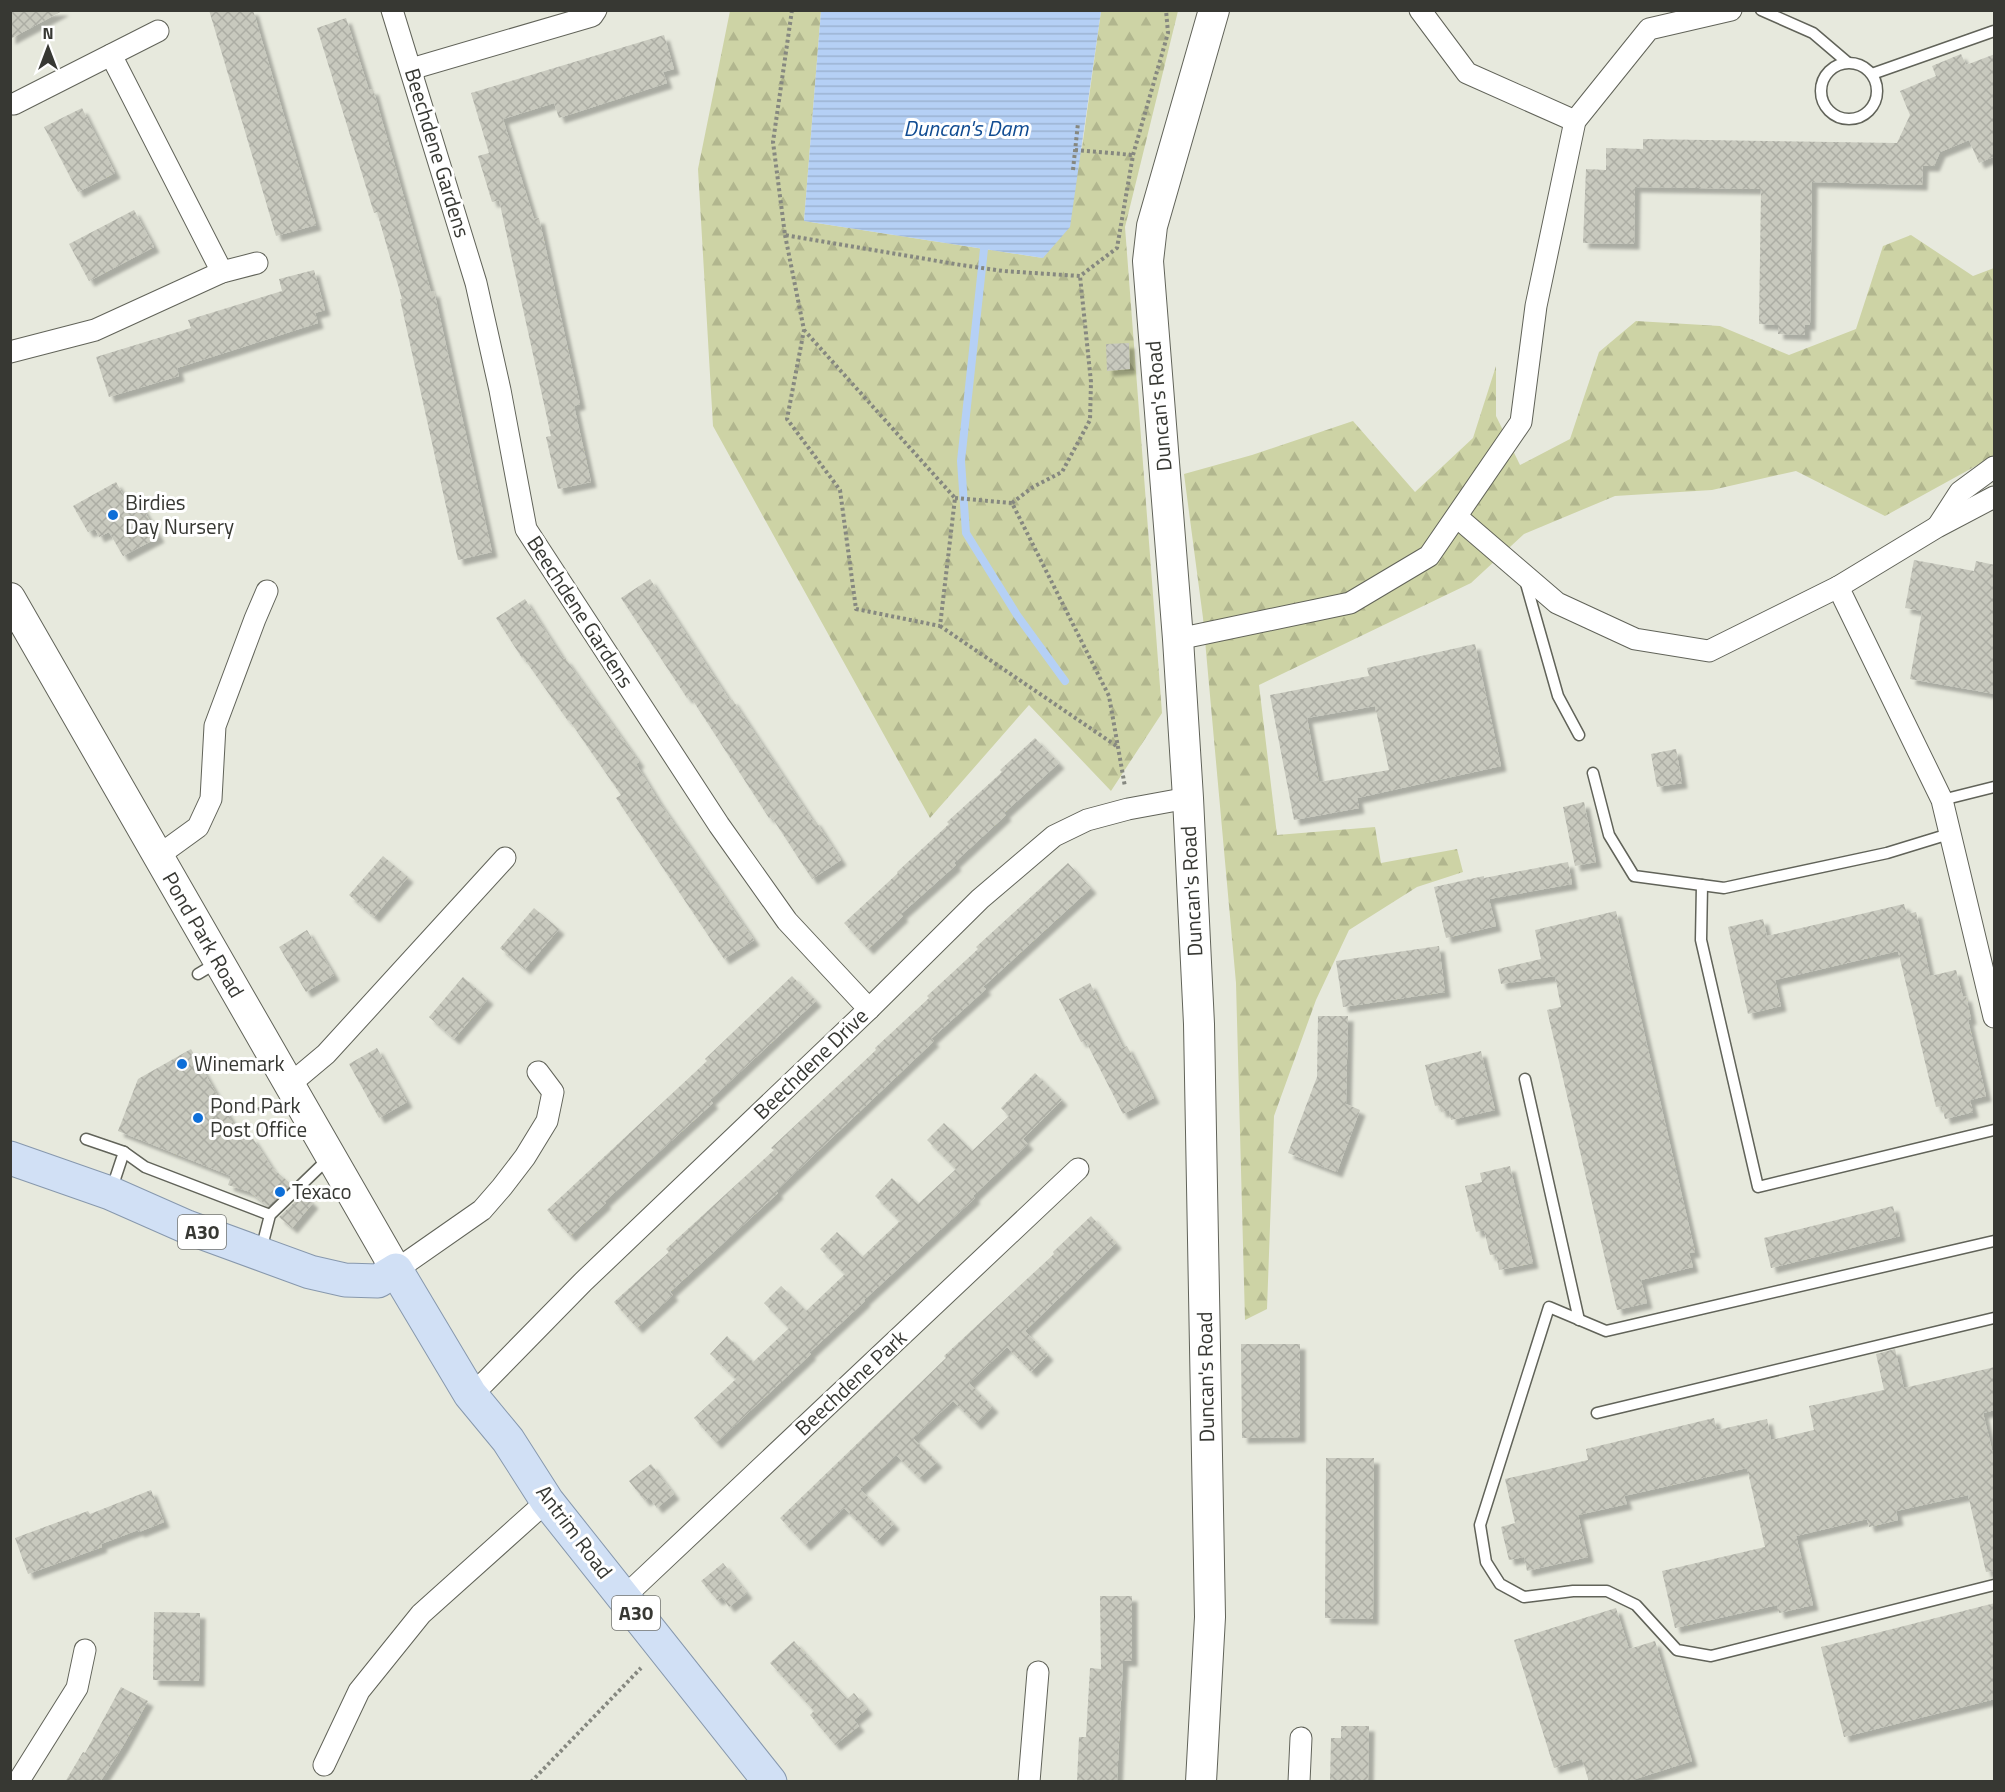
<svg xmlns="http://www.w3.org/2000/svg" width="2005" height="1792" viewBox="0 0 2005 1792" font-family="'Titillium Web',sans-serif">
	<defs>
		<pattern id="forest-firs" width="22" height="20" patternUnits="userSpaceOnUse" patternTransform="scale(1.5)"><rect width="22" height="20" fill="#cdd3a5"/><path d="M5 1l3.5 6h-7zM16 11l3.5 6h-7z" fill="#b1b68e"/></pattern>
		<pattern id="water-rules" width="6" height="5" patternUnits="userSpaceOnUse" patternTransform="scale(1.5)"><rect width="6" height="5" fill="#b5d0f5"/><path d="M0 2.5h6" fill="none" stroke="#9cb3d2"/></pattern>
		<pattern id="building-cross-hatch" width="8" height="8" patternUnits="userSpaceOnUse" patternTransform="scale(1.5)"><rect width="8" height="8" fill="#c8c9be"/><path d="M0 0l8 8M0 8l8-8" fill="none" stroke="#acada4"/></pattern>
		<filter id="shadow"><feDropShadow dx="5.5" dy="5.5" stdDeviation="1.5" flood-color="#0004"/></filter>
	</defs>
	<rect width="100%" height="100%" fill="#e7e9dd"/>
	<!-- forest -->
	<g fill="url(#forest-firs)">
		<polygon points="730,11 821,11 804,221 1043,258 1082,148 1101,11 1178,11 1125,227 1162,713 1111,791 1029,705 930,818 713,426 698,169"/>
		<polygon points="1911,235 1973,276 1994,268 1994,456 1885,516 1796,471 1712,490 1615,496 1524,534 1471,583 1259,685 1277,835 1375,827 1381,863 1457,849 1463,872 1417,887 1349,930 1316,1000 1274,1116 1267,1309 1245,1320 1236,983 1203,618 1184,474 1252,455 1353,421 1415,492 1473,438 1496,366 1496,416 1520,465 1570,439 1599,352 1636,321 1720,326 1789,355 1856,329 1883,246"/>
	</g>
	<!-- water -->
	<polygon fill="url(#water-rules)" points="821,11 1101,11 1070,227 1043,258 804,221"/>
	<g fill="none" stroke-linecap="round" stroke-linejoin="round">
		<!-- stream -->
		<polyline stroke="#b5d0f5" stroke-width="8" points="984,249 961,461 966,533 1017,615 1065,681"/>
	</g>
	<!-- building -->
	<g fill="url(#building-cross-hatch)" fill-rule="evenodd" filter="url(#shadow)">
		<polygon points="10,10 64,10 10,39"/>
		<polygon points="209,10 253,10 316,225 276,236"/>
		<polygon points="346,18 369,90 373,89 431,292 434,291 492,552 458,560 400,299 402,299 377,212 374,213 317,28"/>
		<polygon points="664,35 674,69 663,72 667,83 559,118 554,103 503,119 534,219 539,218 580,404 574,406 591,482 558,489 546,437 551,436 499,200 492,202 478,156 489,153 471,93"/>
		<polygon points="1961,54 1966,65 1995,54 1995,156 1979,163 1969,140 1940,152 1934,166 1923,166 1922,185 1812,182 1810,325 1805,325 1805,335 1778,334 1778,325 1759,324 1761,189 1635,187 1634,244 1583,243 1586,169 1606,170 1606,148 1643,149 1643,139 1897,143 1910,115 1900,91 1936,76 1932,66"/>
		<polygon points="82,108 115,173 78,192 44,127"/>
		<polygon points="134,210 154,247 89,281 69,244"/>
		<polygon points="314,270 325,310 315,313 318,323 177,368 179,376 109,397 96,357 191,328 188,320 282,291 279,279"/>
		<polygon points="1129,343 1130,369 1107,371 1106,344"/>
		<polygon points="116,482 125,498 134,493 159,537 123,556 109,532 99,537 95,529 88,532 73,506"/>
		<polygon points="1914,560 1974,571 1976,561 1995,565 1995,694 1910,679 1922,611 1905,608"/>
		<polygon points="650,579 730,701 732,699 813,821 815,820 841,860 812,879 771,816 769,818 690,696 687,698 621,598"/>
		<polygon points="525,599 564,660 565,658 639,762 636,764 658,800 754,940 724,959 616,798 621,795 569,720 568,721 523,657 522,658 496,618"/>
		<path d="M1475,644l26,122 -144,32 2,10 -65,12 -24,-125 99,-19 -2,-8zM1375,706l14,64 -70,12 -12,-64z"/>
		<polygon points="1035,738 1059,763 1004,813 1006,815 954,863 956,865 901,914 903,916 868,949 844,923 898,873 897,872 949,824 947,822 1002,772 1000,770"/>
		<polygon points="1676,749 1682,783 1657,787 1651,754"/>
		<polygon points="1584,802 1596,862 1575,866 1563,807"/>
		<polygon points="383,856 408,877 374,917 349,895"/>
		<polygon points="1568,862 1572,884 1489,899 1496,926 1446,938 1434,887 1484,876 1484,878"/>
		<polygon points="1068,863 1091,888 983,987 986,989 931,1039 934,1041 776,1191 778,1193 670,1292 673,1295 637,1328 614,1302 669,1252 666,1249 774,1150 771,1148 876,1050 875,1048 929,998 927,996 978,949 976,947"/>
		<polygon points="1904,904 1907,914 1916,912 1930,976 1956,970 1963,997 1966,996 1971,1019 1968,1020 1986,1096 1970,1100 1973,1112 1945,1119 1942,1106 1936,1107 1898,951 1775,980 1781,1006 1748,1014 1728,927 1763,919 1767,936"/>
		<polygon points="534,908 559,929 525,969 500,948"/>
		<polygon points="1616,911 1695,1252 1689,1253 1693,1267 1641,1280 1647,1303 1617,1310 1547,1010 1561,1007 1555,976 1501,984 1498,969 1541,959 1535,930"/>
		<polygon points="307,930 334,975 306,992 279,947"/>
		<polygon points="1439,946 1445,992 1343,1007 1336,961"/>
		<polygon points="792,976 816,1001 710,1100 713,1103 604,1202 606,1203 570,1236 547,1210 707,1061 705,1059"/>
		<polygon points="463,977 488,999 454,1039 429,1017"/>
		<polygon points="1090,983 1123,1048 1127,1046 1154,1098 1123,1114 1085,1040 1081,1042 1059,999"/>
		<polygon points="1318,1016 1348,1016 1346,1104 1360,1110 1337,1172 1288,1153 1317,1077"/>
		<polygon points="377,1048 407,1102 379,1118 349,1064"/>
		<polygon points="191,1049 243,1141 252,1137 272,1168 291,1184 268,1206 250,1192 228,1185 231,1176 118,1131 138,1079"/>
		<polygon points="1481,1051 1495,1110 1451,1120 1449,1110 1441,1112 1439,1105 1435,1106 1425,1065"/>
		<polygon points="1035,1073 1062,1100 1023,1139 1028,1144 973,1196 975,1198 864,1300 865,1301 809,1353 811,1354 716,1443 694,1418 736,1379 710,1354 727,1336 753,1362 789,1328 764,1303 781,1286 806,1311 845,1274 820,1249 837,1232 862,1257 900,1221 875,1196 892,1178 918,1204 956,1169 927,1140 944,1123 972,1151 1009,1116 1001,1108"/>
		<polygon points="1510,1166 1533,1263 1499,1270 1496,1254 1490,1255 1484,1230 1476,1232 1465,1186 1482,1182 1480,1173"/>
		<polygon points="303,1194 313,1203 292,1228 279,1217"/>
		<polygon points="1893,1206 1900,1236 1771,1268 1764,1238"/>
		<polygon points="1091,1216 1116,1243 1025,1331 1048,1355 1031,1372 1007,1347 969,1383 993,1407 976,1424 953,1401 913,1438 937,1462 919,1478 896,1455 860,1489 894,1524 877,1541 844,1508 805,1545 780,1518 946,1358 944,1356 1054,1254 1053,1252"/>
		<polygon points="1241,1344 1300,1344 1300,1437 1242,1438"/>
		<polygon points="1895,1349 1904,1388 1995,1367 1995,1410 1983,1413 1995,1462 1995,1571 1986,1572 1968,1495 1896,1511 1898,1520 1869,1527 1867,1519 1796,1536 1813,1605 1779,1613 1777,1605 1675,1628 1662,1571 1765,1547 1747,1468 1624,1496 1627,1504 1578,1515 1588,1557 1527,1571 1524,1557 1509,1560 1501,1527 1515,1523 1505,1479 1588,1460 1586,1449 1714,1418 1717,1430 1767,1419 1771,1440 1814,1430 1809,1406 1884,1390 1876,1354"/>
		<polygon points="1326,1458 1374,1458 1373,1619 1325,1618"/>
		<polygon points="651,1464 674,1494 657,1508 649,1497 645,1501 629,1481"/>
		<polygon points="151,1490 164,1522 139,1532 138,1530 101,1544 102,1547 28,1574 15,1538 88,1511 90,1514"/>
		<polygon points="723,1563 747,1593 729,1607 722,1597 717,1600 701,1581"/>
		<polygon points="1100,1596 1132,1596 1132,1661 1123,1661 1117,1782 1077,1782 1079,1737 1086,1737 1090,1668 1101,1669"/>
		<polygon points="1995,1603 1995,1699 1844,1737 1821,1647"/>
		<polygon points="1616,1608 1629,1649 1655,1641 1692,1761 1626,1782 1589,1782 1582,1759 1554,1768 1514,1640"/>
		<polygon points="154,1612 200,1613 199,1681 153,1680"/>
		<polygon points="794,1641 847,1699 854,1693 867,1709 854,1720 859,1726 835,1745 810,1715 814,1711 770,1663"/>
		<polygon points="121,1687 148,1701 123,1746 100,1782 65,1782 83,1752 85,1753"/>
		<polygon points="1341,1726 1369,1726 1368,1782 1330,1782 1331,1738 1341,1738"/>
	</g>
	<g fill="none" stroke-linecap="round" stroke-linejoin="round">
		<defs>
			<g id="lane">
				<polyline points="1761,10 1813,33 1847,62"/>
				<circle cx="1849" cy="91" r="28"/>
				<polyline points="1872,74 1994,31"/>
				<polyline points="1525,580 1558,696 1579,735"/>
				<polyline points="1593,773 1609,835 1634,876 1724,888 1887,853 1949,834"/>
				<polyline points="1942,800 1994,787"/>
				<polyline points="1702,885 1701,940 1758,1187 1994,1130"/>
				<polyline points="198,974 218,962"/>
				<polyline points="1525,1079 1579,1320"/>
				<polyline points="86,1139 124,1152 111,1191"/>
				<polyline points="124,1152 145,1167 270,1215"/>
				<polyline points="1994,1241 1606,1331 1549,1307 1480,1525 1486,1562 1500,1584 1524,1597 1573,1591 1607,1591 1636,1605 1677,1650 1711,1656 1994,1585"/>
				<polyline points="261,1250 270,1215 330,1157"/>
				<polyline points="1597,1413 1994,1318"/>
			</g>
			<g id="street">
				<polyline points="392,10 476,283 500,390 526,529 719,825 787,921 869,1009"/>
				<polyline points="1420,10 1467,73 1575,121"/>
				<polyline points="111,55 222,272"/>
				<polyline points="411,69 592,16 596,10"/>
				<polyline points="14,104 158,31"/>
				<polyline points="10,352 95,330 222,272 257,263"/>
				<polyline points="1457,517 1557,603 1635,639 1709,651 1838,587 1937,527 1994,497"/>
				<polyline points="1938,526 1960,492 1994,467"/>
				<polyline points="1838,587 1942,800 1994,1017"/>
				<polyline points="1178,639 1350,603 1429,556 1521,422 1536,306 1575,121 1649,29 1731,10"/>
				<polyline points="158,856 198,827 211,799 215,726 255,619 267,591"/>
				<polyline points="289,1085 326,1054 505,858"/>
				<polyline points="396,1270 482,1210 502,1187 525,1157 547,1121 553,1092 538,1072"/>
				<polyline points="470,1394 485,1382 583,1282 869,1009 980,899 1054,836 1087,820 1128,809 1188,798"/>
				<polyline points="624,1597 1078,1169"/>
				<polyline points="324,1765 359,1691 421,1614 547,1501"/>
				<polyline points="18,1782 77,1688 85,1650"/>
				<polyline points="1029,1782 1038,1672"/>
				<polyline points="1299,1782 1301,1738"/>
			</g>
			<g id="secondary">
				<polyline points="10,598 396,1270"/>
				<polyline points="1201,1782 1210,1617 1199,1024 1188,798 1178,639 1148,261 1152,226 1214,10"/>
			</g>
			<polyline id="primary" points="10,1158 110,1193 187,1227 310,1272 345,1280 378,1281 396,1270 470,1394 508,1440 547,1501 770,1782"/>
		</defs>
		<!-- lane casing -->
		<use href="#lane" stroke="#616359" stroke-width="13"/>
		<!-- street casing -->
		<use href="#street" stroke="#616359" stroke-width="23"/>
		<!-- secondary casing -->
		<use href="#secondary" stroke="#616359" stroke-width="32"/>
		<!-- primary casing -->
		<use href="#primary" stroke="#8798ad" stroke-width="35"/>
		<!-- path -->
		<g stroke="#868880" stroke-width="4" stroke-dasharray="3 3" stroke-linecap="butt">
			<polyline points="792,10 773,142 785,235 961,265 1003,271 1080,276 1117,248 1133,155 1168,33 1166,10"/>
			<polyline points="1075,150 1133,155"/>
			<polyline points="1073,170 1078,123"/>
			<polyline points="785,235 804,330 787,419 840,490 856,609 940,626 955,498 804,330"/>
			<polyline points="955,498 1012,503 1109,696 1125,787"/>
			<polyline points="1012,503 1033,487 1062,472 1090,420 1091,382 1080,276"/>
			<polyline points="940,626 1118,747"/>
			<polyline points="258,1110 269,1103"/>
			<polyline points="531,1782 641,1668"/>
		</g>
		<!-- lane -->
		<use href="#lane" stroke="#fff" stroke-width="10"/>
		<!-- street -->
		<use href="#street" stroke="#fff" stroke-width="21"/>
		<!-- secondary -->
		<use href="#secondary" stroke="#fff" stroke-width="30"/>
		<!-- primary -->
		<use href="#primary" stroke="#d1e0f5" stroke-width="33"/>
	</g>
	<!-- markers -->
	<g fill="#0e6fd8" stroke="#fff" stroke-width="2">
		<circle cx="113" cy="515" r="6"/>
		<circle cx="182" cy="1064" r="6"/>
		<circle cx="198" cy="1118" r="6"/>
		<circle cx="280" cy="1192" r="6"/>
	</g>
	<g text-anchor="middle" stroke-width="6" stroke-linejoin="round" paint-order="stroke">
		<!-- shield labels -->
		<g fill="#fff" stroke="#737470" stroke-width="1.5">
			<rect x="178" y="1215" width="48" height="34" rx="4.5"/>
			<rect x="612" y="1596" width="48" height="34" rx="4.5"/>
		</g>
		<g font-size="20" font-weight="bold" fill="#373833">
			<text x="202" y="1239">A30</text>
			<text x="636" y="1620">A30</text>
		</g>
		<!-- street labels -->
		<g font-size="21" fill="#373833" stroke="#fff">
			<text transform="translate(437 153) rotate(73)" y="7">Beechdene Gardens</text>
			<text transform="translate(1159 406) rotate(-95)" y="7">Duncan's Road</text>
			<text transform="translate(580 612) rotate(57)" y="7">Beechdene Gardens</text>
			<text transform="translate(1192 891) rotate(-93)" y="7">Duncan's Road</text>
			<text transform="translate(203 935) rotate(60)" y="7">Pond Park Road</text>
			<text transform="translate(811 1064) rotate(-44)" y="7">Beechdene Drive</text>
			<text transform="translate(1206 1377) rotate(-91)" y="7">Duncan's Road</text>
			<text transform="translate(851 1383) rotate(-43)" y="7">Beechdene Park</text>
			<text transform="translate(574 1532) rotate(53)" y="7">Antrim Road</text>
		</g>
		<!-- poi labels -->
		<g font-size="21" fill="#373833" stroke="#fff" text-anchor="start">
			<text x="125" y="510">Birdies<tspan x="125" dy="24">Day Nursery</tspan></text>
			<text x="194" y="1071">Winemark</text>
			<text x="210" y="1113">Pond Park<tspan x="210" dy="24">Post Office</tspan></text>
			<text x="292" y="1199">Texaco</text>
		</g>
		<!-- water labels -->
		<g font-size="22" font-style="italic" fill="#114c92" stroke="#fff">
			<text x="966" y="136">Duncan's Dam</text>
		</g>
	</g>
	<!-- border -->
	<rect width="2005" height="1792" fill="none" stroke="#373833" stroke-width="24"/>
	<!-- north arrow -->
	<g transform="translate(48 48)" stroke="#ffffff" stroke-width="4.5" paint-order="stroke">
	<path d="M0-4.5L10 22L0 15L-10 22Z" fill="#373833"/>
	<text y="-9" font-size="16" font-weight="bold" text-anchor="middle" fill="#373833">N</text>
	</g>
</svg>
